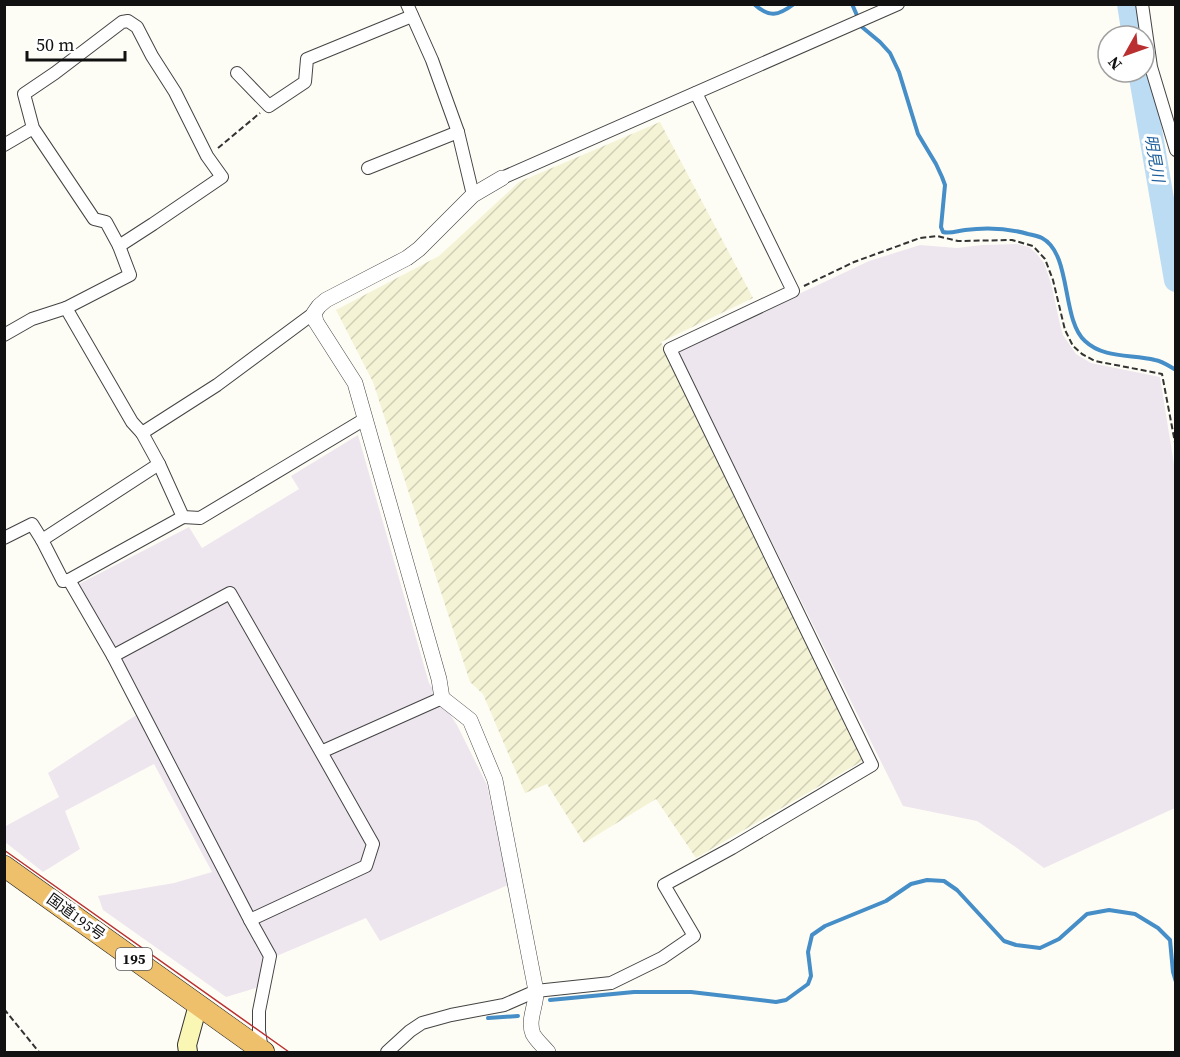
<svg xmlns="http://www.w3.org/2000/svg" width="1180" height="1057" viewBox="0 0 1180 1057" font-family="'Source Serif 4','Noto Sans JP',serif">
	<defs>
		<pattern id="farmland-furrows" width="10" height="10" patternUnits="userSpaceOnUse" patternTransform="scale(1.5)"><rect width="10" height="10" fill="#f4f3d5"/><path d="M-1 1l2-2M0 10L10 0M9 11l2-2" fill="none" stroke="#d0cfb6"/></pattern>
	</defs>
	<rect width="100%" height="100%" fill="#fefdf5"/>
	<!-- industrial -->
	<g fill="#eee6ee">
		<polygon points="1017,244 1029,247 1036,253 1044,263 1051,283 1060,324 1063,335 1076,354 1091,363 1160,377 1176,477 1175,808 1044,868 1017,848 977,821 903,806 677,351 869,261 920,245 957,248 982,245"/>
		<polygon points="358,435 429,683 457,725 487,785 508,885 380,941 366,918 265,961 256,988 226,997 103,910 98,896 174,883 212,872 154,764 65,811 80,849 43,872 5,842 4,827 59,797 48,773 147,708 79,584 189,527 202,548 299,489 291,476"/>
	</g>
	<!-- farmland -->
	<polygon fill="url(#farmland-furrows)" points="660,122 753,298 661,342 864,760 696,858 656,799 584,843 547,784 525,793 483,694 470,682 373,382 336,310 439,256 519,182"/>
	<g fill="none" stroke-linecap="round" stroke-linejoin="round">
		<!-- stream -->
		<g stroke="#468ec7" stroke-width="4">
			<path d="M754,4c15,14 24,12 40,0"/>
			<path d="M852,4l10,23 18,15 10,11 9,19 19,62 18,30 6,13 3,8 -4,42 2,5c7,2 14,-1 22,-2 22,-3 42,-2 63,4 5,1 10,2 14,4 30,16 19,81 43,103 19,18 47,13 70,19 7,1 14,6 21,10"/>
			<polyline points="550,1000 634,992 691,992 776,1002 786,1000 808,984 811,976 808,952 812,935 825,926 886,901 911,884 927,880 944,881 957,890 1004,941 1016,945 1040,948 1059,939 1087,914 1109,910 1135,914 1158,928 1170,940 1173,972 1176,982"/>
			<polyline points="488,1018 518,1016"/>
		</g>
		<!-- river -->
		<g stroke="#bcdcf3" stroke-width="24">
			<polyline points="1129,4 1134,36"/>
			<polyline points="1140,72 1176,280"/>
		</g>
		<defs>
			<g id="minor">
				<polyline points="407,4 432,60 458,132 473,195"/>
				<polyline points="1142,4 1151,67 1176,150"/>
				<polyline points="237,73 269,106 305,82 307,59 412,16"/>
				<polyline points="4,145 33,128 94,219 106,222 119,246 153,224 222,177 207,156 175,92 152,56 137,27 128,21 122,22 55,73 24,94 33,128"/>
				<polyline points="368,168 458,132"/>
				<polyline points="502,178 898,4"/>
				<polyline points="119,246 130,275 66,308 132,422 142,433"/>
				<polyline points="314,313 217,385 142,433 159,464 183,517 200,518 365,419"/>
				<polyline points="4,335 32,319 66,308"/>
				<polyline points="4,538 32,524 42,540"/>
				<polyline points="69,580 183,517"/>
				<polyline points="113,656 69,580 63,581 42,540 159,464"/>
				<polyline points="321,752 230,593 113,656 250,920 366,866 373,844 321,752 442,698"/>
				<polyline points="250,920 270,956 259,1011 259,1031 262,1050"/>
				<polyline points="387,1052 410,1031 422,1023 451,1015 504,1005 536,991 611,983 662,958 694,936 664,885 732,848 872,765 670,349 793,291 696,93"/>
			</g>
			<path id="tertiary" d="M502,178l-29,17 -54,54 -12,9 -81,42 -7,6 -5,7 2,9 39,61 84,296 3,19 28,22 25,60 41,211c1,13 -9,29 -3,43 3,6 11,13 15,18"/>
			<polyline id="secondary" points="188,1052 187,1045 198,1005"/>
			<polyline id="trunk" points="4,866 264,1052"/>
		</defs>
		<!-- minor casing -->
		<use href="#minor" stroke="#444" stroke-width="14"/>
		<!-- tertiary casing -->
		<use href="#tertiary" stroke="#444" stroke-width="16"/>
		<!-- secondary casing -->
		<use href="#secondary" stroke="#333" stroke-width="20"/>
		<!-- trunk casing -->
		<use href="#trunk" stroke="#222" stroke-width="22"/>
		<!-- path -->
		<g stroke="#333" stroke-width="2" stroke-dasharray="6 3" stroke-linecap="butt">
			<polyline points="218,148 260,113"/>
			<polyline points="804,286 854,262 920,238 937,236 958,241 1012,240 1033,246 1045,259 1053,280 1065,330 1073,346 1082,354 1095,361 1162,374 1176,448"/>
			<polyline points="4,1009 39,1052"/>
		</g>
		<!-- minor -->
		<use href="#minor" stroke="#fff" stroke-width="12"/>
		<!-- tertiary -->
		<use href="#tertiary" stroke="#fff" stroke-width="15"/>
		<!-- secondary -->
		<use href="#secondary" stroke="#faf6b4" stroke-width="18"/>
		<!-- trunk -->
		<use href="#trunk" stroke="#eec06c" stroke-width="21"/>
		<!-- tram -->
		<polyline stroke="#ba2f30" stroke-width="1.5" points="4,850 289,1052"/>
	</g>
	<g text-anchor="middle" stroke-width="6" stroke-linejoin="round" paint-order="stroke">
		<!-- shield labels -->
		<rect fill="#fff" stroke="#585858" stroke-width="1.5" x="116" y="948" width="36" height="22" rx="4.5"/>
		<g font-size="14" font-weight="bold" fill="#111">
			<text x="134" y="964">195</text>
		</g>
		<!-- street labels -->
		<g font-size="15" fill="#111" stroke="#fff">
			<text transform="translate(76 917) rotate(36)" y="5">国道195号</text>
		</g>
		<!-- water labels -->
		<g font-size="16" font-style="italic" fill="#1f619d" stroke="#fff">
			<text transform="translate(1155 158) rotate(80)" y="6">明見川</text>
		</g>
	</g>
	<!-- border -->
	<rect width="1180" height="1057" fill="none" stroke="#111111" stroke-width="12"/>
	<!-- north arrow -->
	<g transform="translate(1126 54) rotate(230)"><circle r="28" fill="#ffffff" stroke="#a0a0a0" stroke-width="1.5"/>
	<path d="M0-4.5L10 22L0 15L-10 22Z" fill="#ba2f30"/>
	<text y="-9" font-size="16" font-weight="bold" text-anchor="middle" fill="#111111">N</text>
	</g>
	<!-- scale -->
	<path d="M27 51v9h98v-9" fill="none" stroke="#111111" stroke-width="3"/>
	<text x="36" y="51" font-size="18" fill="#111111" stroke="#ffffff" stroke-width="4.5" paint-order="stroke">50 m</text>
</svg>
